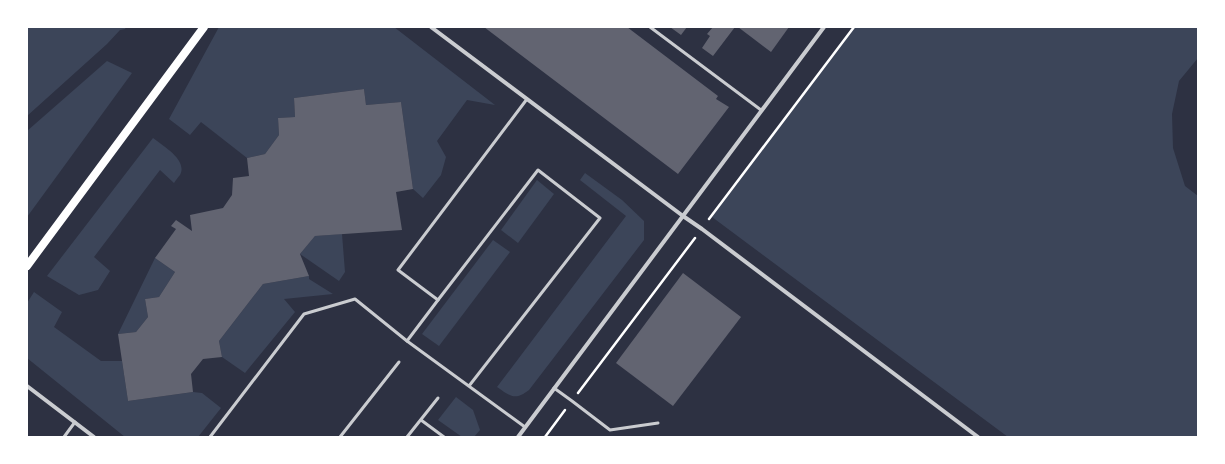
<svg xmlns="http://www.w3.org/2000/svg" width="1225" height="464" viewBox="0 0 1225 464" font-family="Spectral,serif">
	<rect width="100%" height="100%" fill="#2d3142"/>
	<!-- green -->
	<g fill="#3c4559">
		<polygon points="27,27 126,27 125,29 120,30 107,44 27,116"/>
		<polygon points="219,27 394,27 495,105 467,100 437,141 446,157 441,175 423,198 413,189 401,102 366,105 364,89 294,98 295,117 278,118 279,135 265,154 247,158 201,122 190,135 169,119"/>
		<polygon points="854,27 1198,27 1198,58 1179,81 1172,114 1173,148 1185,186 1198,196 1198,437 1008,437 712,217"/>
		<polygon points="107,61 132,73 27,217 27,131"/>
		<path d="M153,138c10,8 35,22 27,37 -2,2 -4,5 -6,8l-14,-13 -66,87 16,14 -12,19 -19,5 -32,-19z"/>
		<path d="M585,173l37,27 22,21v19l-115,150c-14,11 -19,6 -32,-3l129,-171 -46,-36z"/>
		<polygon points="537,180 554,194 518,243 501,230"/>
		<polygon points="342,234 345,272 339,281 300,254 315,236"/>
		<polygon points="493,240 510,252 439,346 422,334"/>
		<polygon points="155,258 175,272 159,297 145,299 148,317 136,332 118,334"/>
		<polygon points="309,276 309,279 333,294 284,299 295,312 245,373 222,357 219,341 263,284"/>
		<polygon points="34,292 62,312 54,327 101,361 122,361 128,401 193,392 202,393 221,408 198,437 125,437 27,358 27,303"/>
		<polygon points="456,397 473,410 480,430 474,437 462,437 438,420"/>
	</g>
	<!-- building -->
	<g fill="#626471">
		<polygon points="484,27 627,27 718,96 716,99 729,107 678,174"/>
		<polygon points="670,27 687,27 681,35"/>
		<polygon points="713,27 735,27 713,56 702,48 710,36 707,34"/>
		<polygon points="738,27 789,27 771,52"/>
		<polygon points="364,89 366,105 401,102 413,189 396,192 402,230 315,236 300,254 309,276 263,284 219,341 222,357 203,359 191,374 193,392 128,401 118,334 136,332 148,317 145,299 159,297 175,272 155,258 176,229 171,226 176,220 192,231 190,215 223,208 232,195 233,178 249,176 247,158 265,154 279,135 278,118 295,117 294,98"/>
		<polygon points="683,273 741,317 673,406 616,363"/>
	</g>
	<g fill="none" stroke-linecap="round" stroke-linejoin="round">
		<!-- path -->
		<g stroke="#fff" stroke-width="2.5">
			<polyline points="709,219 854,27"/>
			<polyline points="578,393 695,238"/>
			<polyline points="545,437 565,410"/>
		</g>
		<!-- service -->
		<g stroke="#caccd0" stroke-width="3">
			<polyline points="650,27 761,110"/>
			<polyline points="438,300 398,270 527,99"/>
			<polyline points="469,386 600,218 538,170 438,300 407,341 525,427"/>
			<polyline points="554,388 572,401 610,430 658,423"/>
			<polyline points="421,420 444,437"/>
			<polyline points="64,437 75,422"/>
			<polyline points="210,437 304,314 355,299 407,341"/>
			<polyline points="340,437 399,362"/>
			<polyline points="407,437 438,398"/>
		</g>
		<!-- minor -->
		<g stroke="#caccd0" stroke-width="4">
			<polyline points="431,27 683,216 702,229 978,437"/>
			<polyline points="27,386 94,437"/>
			<polyline points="518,437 824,27"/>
		</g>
		<!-- secondary -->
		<polyline stroke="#fff" stroke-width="8" points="27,266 204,27"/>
	</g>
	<!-- border -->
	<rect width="1225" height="464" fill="none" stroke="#ffffff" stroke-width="56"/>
</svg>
